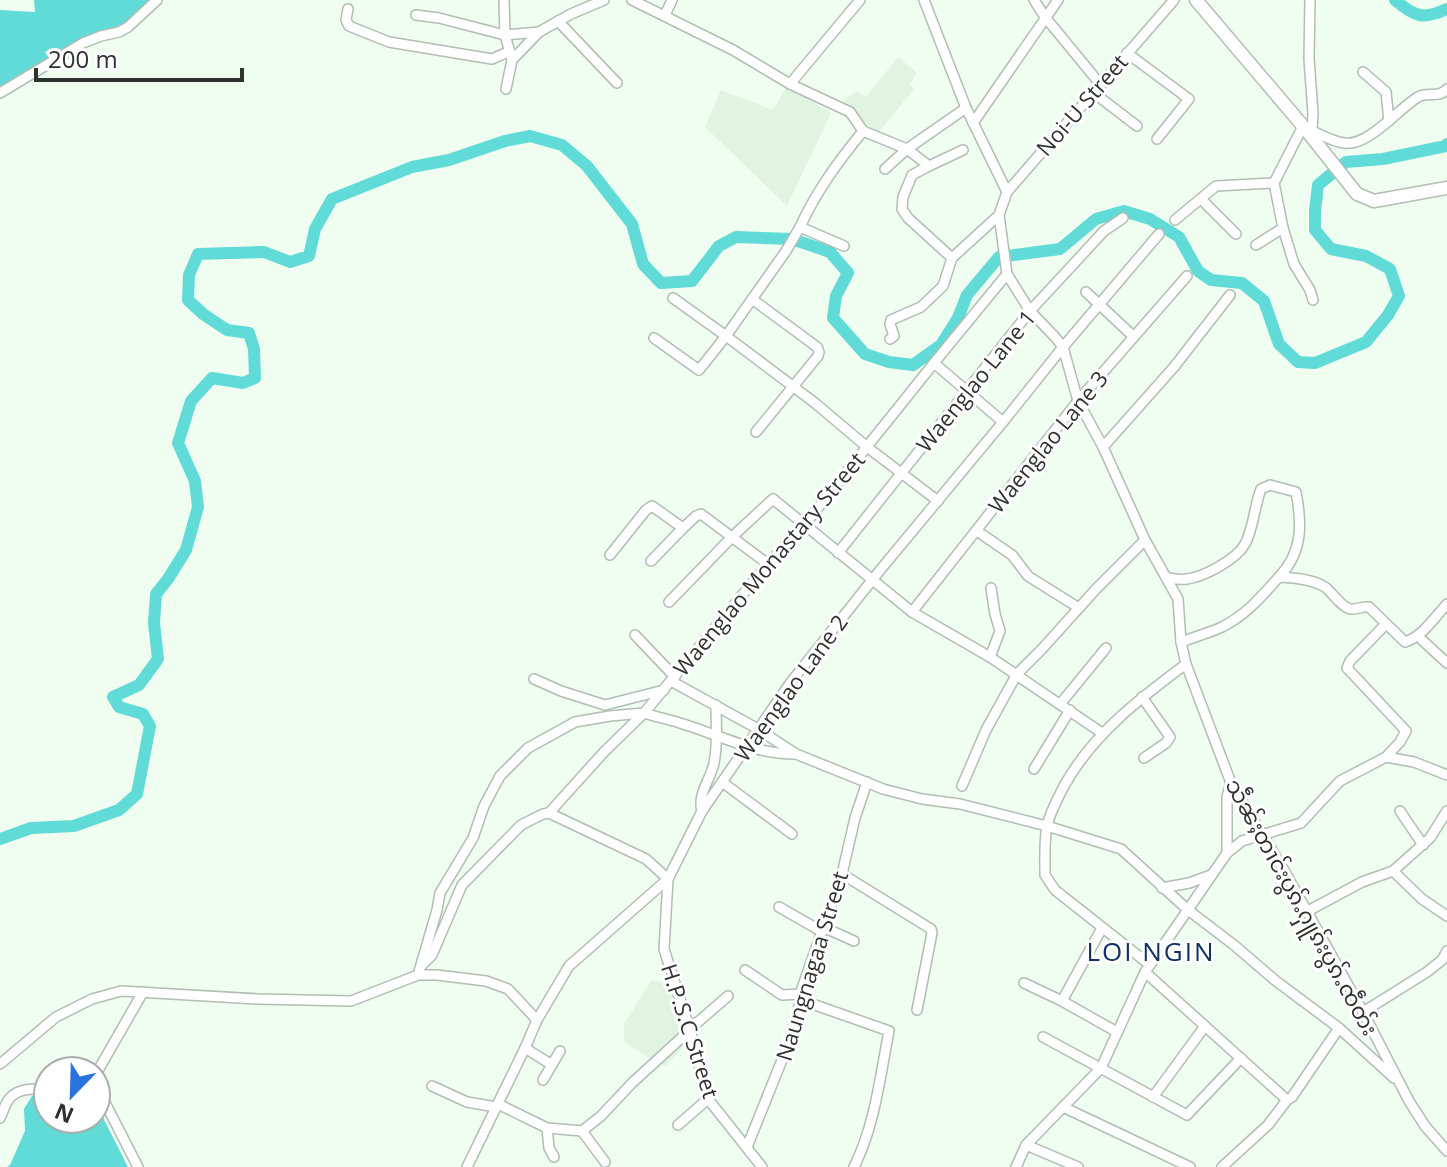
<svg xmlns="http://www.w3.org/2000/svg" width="1447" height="1167" viewBox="0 0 1447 1167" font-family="'Open Sans','Noto Sans Myanmar',sans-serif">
	<rect width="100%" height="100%" fill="#effef0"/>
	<!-- built -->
	<g fill="#e0f4e1">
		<polygon points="898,57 917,73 910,84 914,89 878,133 841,103 857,91 866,97"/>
		<polygon points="787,86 831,113 787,206 705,127 721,90 773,110"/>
		<polygon points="651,981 675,982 694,1036 665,1066 649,1058 624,1041 624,1024"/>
	</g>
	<!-- water -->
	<g fill="#61dbd7">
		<polygon points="34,0 150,0 125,26 71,45 0,87 0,10 35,12"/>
		<polygon points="32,1096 48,1096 48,1119 96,1119 96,1104 128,1167 7,1167 10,1165 25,1131 24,1109"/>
	</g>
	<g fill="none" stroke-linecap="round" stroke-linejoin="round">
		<!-- river -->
		<g stroke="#61dbd7" stroke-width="12">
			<path d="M1395,0c20,17 28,20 52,9"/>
			<polyline points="0,839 31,828 74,826 119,810 137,794 150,726 143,714 119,707 113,697 139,685 158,659 154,623 156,594 168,579 186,550 198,507 195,481 178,443 191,401 212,378 243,383 255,378 254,349 249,333 227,330 203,314 188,300 189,275 198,254 264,252 290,262 309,256 315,229 332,199 412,167 449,160 505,141 530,136 562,145 587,166 632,224 643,264 661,283 692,281 719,246 736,237 792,239 830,252 848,273 836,296 833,318 865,354 889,362 913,365 941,345 958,318 967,295 999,257 1060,249 1096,219 1124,211 1150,219 1179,237 1198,271 1211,280 1242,283 1264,301 1279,344 1298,362 1315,363 1366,342 1388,315 1399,296 1390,269 1366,256 1331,249 1315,230 1315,211 1318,185 1346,162 1383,159 1446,146 1447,144"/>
		</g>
		<defs>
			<g id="minor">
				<polyline points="504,0 505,35 512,60 506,89"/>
				<polyline points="632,0 733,50 790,84"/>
				<polyline points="924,0 966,108 1007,192"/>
				<polyline points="1034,0 1045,17 1101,85"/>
				<polyline points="1174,0 1007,192 999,215 1007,274 1030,311 1055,337 1063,347 1078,401 1103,447 1145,540 1178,599 1181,642 1186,664 1231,783 1281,865 1363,1012 1409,1101 1425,1126 1447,1151"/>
				<polyline points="1310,0 1309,59 1313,113 1312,130"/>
				<polyline points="348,9 346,20 349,26 389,42 492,59 510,51"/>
				<polyline points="416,15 439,18 505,35 539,32"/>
				<polyline points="665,15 672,0"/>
				<polyline points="558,21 617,83"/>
				<polyline points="1127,53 1189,99 1157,139"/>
				<polyline points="512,60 539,32 571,14 604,0"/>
				<polyline points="1363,72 1386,92 1389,121"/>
				<polyline points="0,93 83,43 101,36 119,32 128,27 157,0"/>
				<polyline points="1094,93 1137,126"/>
				<polyline points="973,123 1058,0"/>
				<polyline points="863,131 907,149 929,166 912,175 903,197 902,209 908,218 952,258 999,215"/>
				<polyline points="929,166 963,150"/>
				<polyline points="885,169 907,149 966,108"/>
				<polyline points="1201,199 1236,234"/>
				<polyline points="1175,220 1216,186 1274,183"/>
				<polyline points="800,227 786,251 726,336 815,403 867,447 938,501"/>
				<polyline points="1256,245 1283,228"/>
				<path d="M844,246l-44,-19c17,-37 38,-65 63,-96l-13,-19 -60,-28 70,-84"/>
				<polyline points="1086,292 1134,337"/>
				<polyline points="752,299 817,347 819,352 818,356 756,432"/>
				<path d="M1313,300l-3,-10 -16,-26 -11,-36 -9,-45 29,-57c12,6 27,15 41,17 24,4 54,-34 74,-46 11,-6 20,2 29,-8"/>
				<polyline points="654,338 699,370 726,336 673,298"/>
				<polyline points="890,339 894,336 890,324 891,320 921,307 943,286 952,258"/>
				<polyline points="934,363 1003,422"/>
				<polyline points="1103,447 1174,367 1230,295"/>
				<polyline points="977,531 1012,555 1028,576 1079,608"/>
				<polyline points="838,553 1030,311 1104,231 1123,218"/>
				<polyline points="610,555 646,510 652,506 683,528 696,516 701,514 768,564"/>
				<polyline points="651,561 683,528"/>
				<path d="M1168,578c6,1 13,2 19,1 17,-2 50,-20 58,-35 8,-14 10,-40 16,-55l9,-4 26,7c6,32 7,60 -17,85"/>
				<polyline points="669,602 732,537 773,499 912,612 990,657 1102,733"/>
				<polyline points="912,612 1078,401 1187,276"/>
				<polyline points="635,635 675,677"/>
				<polyline points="1422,640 1447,663"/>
				<path d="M1181,642c13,-5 28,-9 41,-15 24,-12 40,-31 57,-50 15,1 33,2 46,10 8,6 15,19 25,22 6,1 13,-3 19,-2l36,35c17,-5 30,-25 42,-38"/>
				<polyline points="990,657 1000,631 995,614 991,588"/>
				<polyline points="534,679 561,691 605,705 664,690"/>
				<polyline points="671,681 758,729 796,754 883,789 922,799 960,804 1047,826 1121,849 1188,910 1234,945 1276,981 1339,1028 1394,1078"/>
				<polyline points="1142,697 1170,737 1166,743 1144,758"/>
				<polyline points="1061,703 1106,648"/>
				<polyline points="1386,757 1400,742 1406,731 1347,668 1350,661 1386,624"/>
				<polyline points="1034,769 1070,710"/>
				<polyline points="722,782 792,834"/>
				<polyline points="962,786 986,730 1017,674 1042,649 1096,589 1145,540"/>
				<path d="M702,811c-5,-17 9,-32 12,-48 4,-19 2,-39 2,-58"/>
				<polyline points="1400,811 1423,845"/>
				<polyline points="1227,853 1227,797 1231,783"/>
				<polyline points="1393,871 1422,899 1447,916"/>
				<polyline points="842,874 931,929 932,933 917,1010"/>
				<polyline points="1162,888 1189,883 1211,875"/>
				<polyline points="779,907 821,931"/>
				<polyline points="1306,912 1362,882 1393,871 1430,838 1447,811"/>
				<polyline points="823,927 854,941"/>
				<polyline points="422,965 432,955 462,885 521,825 543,814 549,813"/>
				<path d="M1150,965l-95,-75 -10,-15c0,-15 -1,-34 2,-49 3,-14 11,-28 17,-40 29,-52 75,-87 122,-122"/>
				<polyline points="745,970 782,995 800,994"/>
				<polyline points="1145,972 1287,1100"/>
				<polyline points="418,975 437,910 440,893 473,838 484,806 500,776 528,748 575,722 610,716 644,713 768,564 805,524 934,363 1007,274"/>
				<polyline points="1024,983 1062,1001 1117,1032"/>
				<path d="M801,1000l88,31c-9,46 -14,94 -35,136"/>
				<polyline points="1062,1001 1102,928"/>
				<polyline points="1363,1012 1427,972 1442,960 1447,951"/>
				<polyline points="687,1026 698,1022 728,996"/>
				<polyline points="1043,1037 1187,1115 1241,1058"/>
				<polyline points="525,1048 552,1065"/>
				<polyline points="0,1064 56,1017 92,999 121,991 258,999 351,1001 418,975 437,975 486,981 508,989 537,1020"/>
				<polyline points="96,1074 143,992"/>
				<polyline points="543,1080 560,1051"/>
				<polyline points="96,1085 138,1167"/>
				<polyline points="432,1086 467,1102 496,1107"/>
				<polyline points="1153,1097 1205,1026"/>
				<polyline points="498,1104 547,1128 582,1131 601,1116 632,1083 690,1030"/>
				<polyline points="1063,1107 1190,1167"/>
				<path d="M0,1118c3,-6 5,-14 9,-19 8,-11 27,-11 39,-9"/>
				<polyline points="678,1125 708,1099"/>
				<polyline points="547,1128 549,1148 554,1157"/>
				<polyline points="582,1131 605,1162"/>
				<polyline points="1026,1145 1078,1167"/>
				<polyline points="747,1147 788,1045 801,1000 800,994 842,874 855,818 867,782"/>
				<polyline points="467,1167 525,1048 537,1020 569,966 668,879 702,811 791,682 881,569 1003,422 1063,347 1159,234"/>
				<path d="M762,1167l-54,-68 -18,-69 -26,-81 4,-70 -22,-20 -97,-46 55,-61 40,-39c12,4 24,6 36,10 37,11 74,31 114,31"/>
				<polyline points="1016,1167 1026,1145 1101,1068 1145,972 1227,853 1242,841 1301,823 1340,781 1386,757 1414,762 1447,775"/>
				<polyline points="1222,1167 1268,1125 1287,1100 1292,1097 1339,1028"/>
			</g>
			<polyline id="major" points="1196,0 1303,126 1357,194 1374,201 1447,188"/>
		</defs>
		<!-- minor casing -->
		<use href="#minor" stroke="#b1beb2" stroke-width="12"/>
		<!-- major casing -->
		<use href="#major" stroke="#b1beb2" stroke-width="15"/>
		<!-- minor -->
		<use href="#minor" stroke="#fff" stroke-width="9"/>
		<!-- major -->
		<use href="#major" stroke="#fff" stroke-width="12"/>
	</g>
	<g text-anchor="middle" stroke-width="6" stroke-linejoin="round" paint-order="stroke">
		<!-- street labels -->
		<g font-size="22" fill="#2d332e" stroke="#fff">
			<text transform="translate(1082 105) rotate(-49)" y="8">Noi-U Street</text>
			<text transform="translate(976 381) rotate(-51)" y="8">Waenglao Lane 1</text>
			<text transform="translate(1048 442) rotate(-51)" y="8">Waenglao Lane 3</text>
			<text transform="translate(769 564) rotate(-50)" y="8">Waenglao Monastary Street</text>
			<text transform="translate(791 688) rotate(-54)" y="8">Waenglao Lane 2</text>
			<text transform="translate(1302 907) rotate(61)" y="8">သဵၼ်ႈတၢင်းပွၵ်ႉႁူၵ်းပွၵ်ႉၸဵတ်း</text>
			<text transform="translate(812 966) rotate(-73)" y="8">Naungnagaa Street</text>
			<text transform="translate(690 1031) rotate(72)" y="8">H.P.S.C Street</text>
		</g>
		<!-- quarter labels -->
		<g font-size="26" letter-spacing="2" fill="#0f3165" stroke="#fff">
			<text x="1151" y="961">LOI NGIN</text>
		</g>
	</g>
	<!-- north arrow -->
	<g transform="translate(72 1095) rotate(203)"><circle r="38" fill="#ffffff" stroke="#abadab" stroke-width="2"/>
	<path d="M0-6L14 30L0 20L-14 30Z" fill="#2a72de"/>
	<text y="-12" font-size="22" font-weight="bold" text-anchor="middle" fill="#2d332e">N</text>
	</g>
	<!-- scale -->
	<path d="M36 68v12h206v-12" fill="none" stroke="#2d332e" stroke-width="4"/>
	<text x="48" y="68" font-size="24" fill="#2d332e" stroke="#ffffff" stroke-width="6" paint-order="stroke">200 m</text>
</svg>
